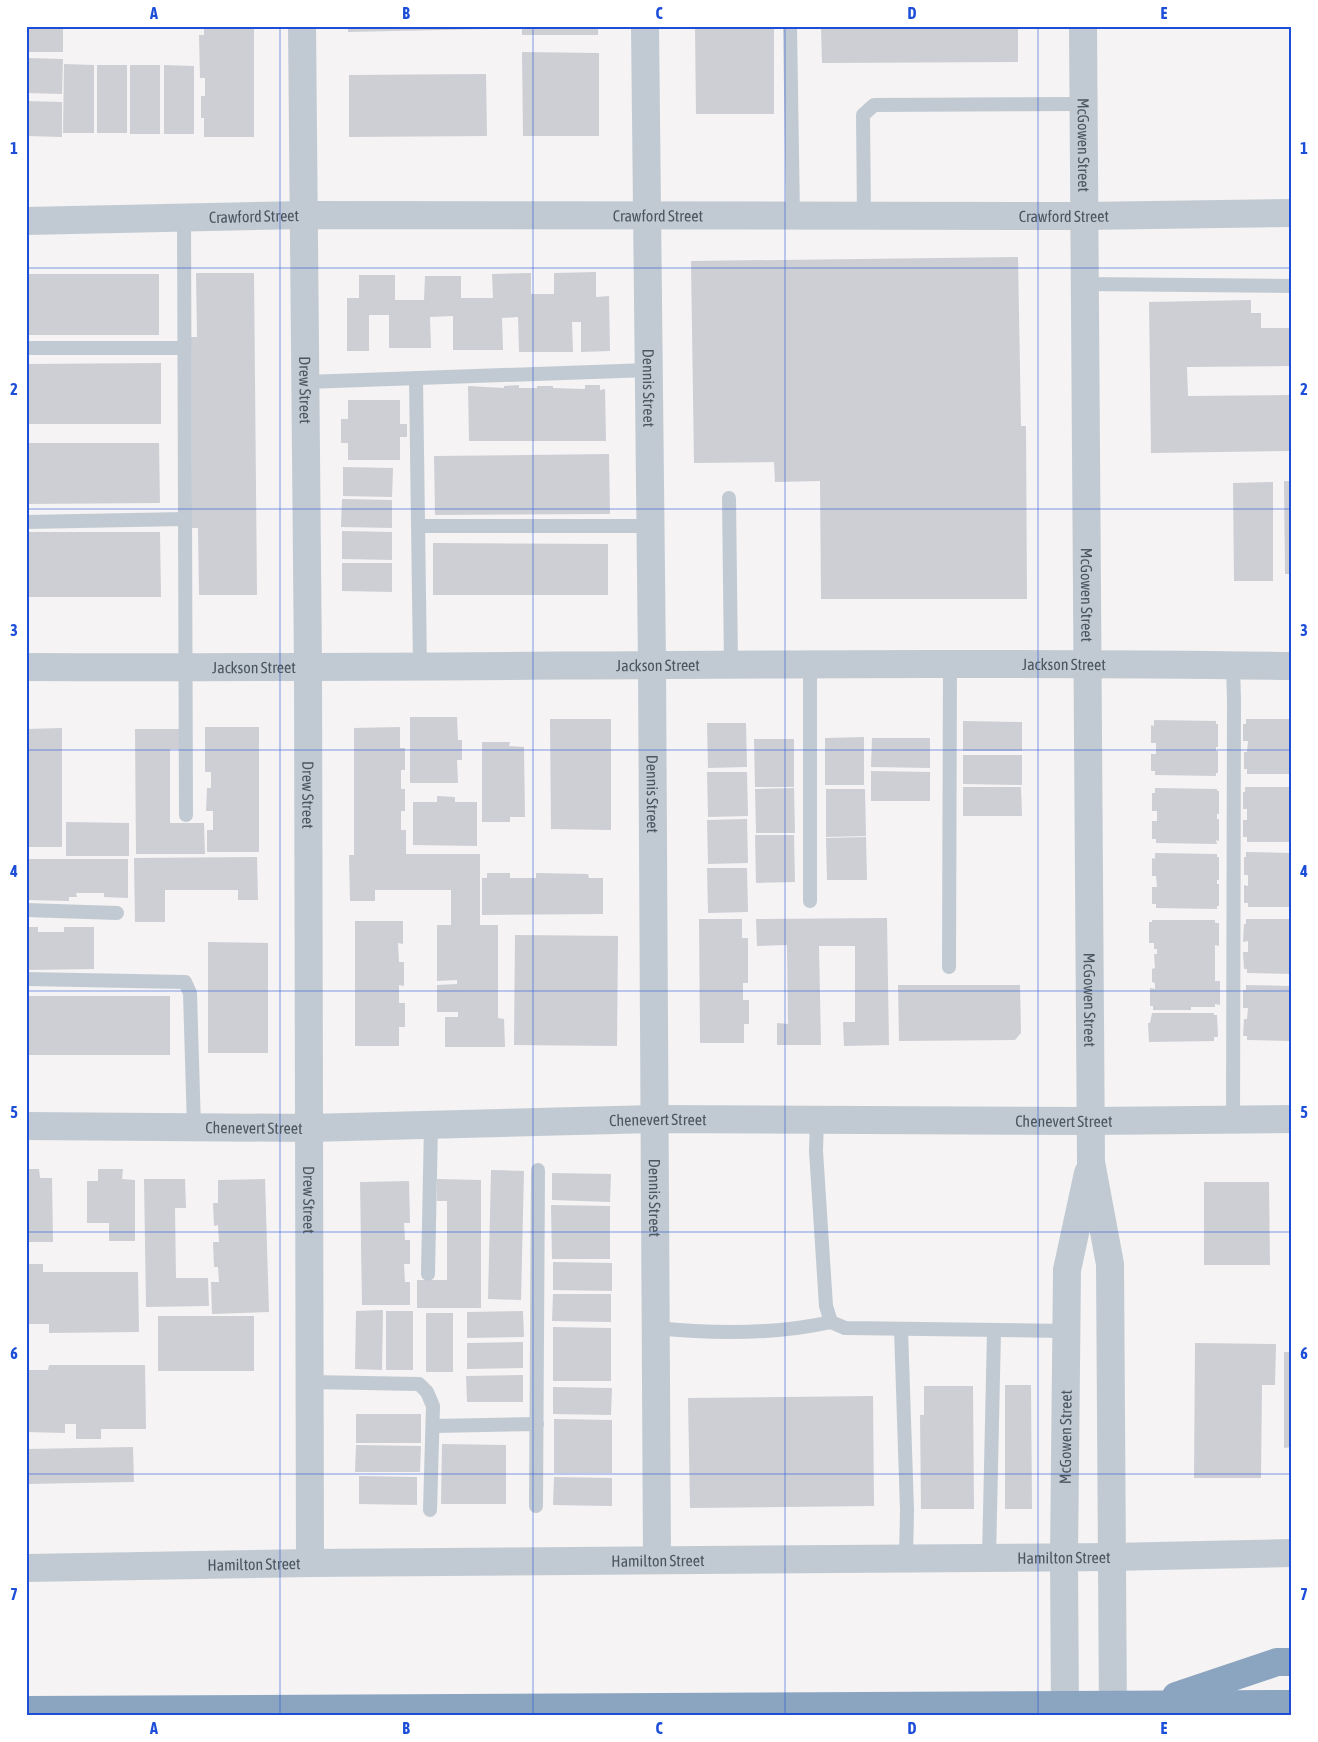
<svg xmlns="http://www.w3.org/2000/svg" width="1318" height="1742" viewBox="0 0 1318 1742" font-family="'Asap Condensed',sans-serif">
	<rect width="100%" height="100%" fill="#f5f3f3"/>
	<!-- building -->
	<g fill="#cdcfd5">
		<rect x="26" y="26" width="37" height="26"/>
		<polygon points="204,26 254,26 254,137 204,137 204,118 201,118 201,96 205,96 205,78 200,78 199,35 204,35"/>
		<polygon points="348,26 488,26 488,29 348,32"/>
		<rect x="522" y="26" width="76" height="9"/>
		<polygon points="695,26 774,26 774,114 696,114"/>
		<polygon points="821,26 1018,26 1018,62 822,63"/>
		<polygon points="522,52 599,53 599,136 523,136"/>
		<polygon points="26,58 63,59 62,94 26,93"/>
		<polygon points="64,64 94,65 94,133 63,133"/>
		<rect x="97" y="65" width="30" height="68"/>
		<rect x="130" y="65" width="30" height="69"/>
		<polygon points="164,65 194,66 194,134 164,134"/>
		<polygon points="486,74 487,136 349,137 349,75"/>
		<polygon points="26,101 62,102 62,137 26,136"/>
		<polygon points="1018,257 1021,426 1026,426 1027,599 821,599 820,481 775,482 774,462 694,463 691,261"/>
		<polygon points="596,272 596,297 609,296 610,351 581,352 581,322 572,322 573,352 519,352 518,317 502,318 503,350 453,350 453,316 430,317 431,348 389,348 389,315 369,315 369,351 347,351 347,298 359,298 359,275 395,275 395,300 424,300 425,276 461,276 461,298 493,298 492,274 531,273 531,294 554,294 554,273"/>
		<polygon points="196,273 254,273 257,595 199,595 198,528 192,528 191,337 197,337"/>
		<rect x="26" y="274" width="133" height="61"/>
		<polygon points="1251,300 1251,313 1261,313 1261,328 1292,328 1292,366 1187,367 1188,396 1290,395 1290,451 1151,453 1149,302"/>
		<polygon points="161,363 161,424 26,424 26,364"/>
		<polygon points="519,385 519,388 537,388 537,386 553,386 553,388 585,389 585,385 600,385 600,390 605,389 606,441 469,441 468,386 504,388 504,386"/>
		<polygon points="348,400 400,400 400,424 407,424 407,437 400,437 400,460 348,460 348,443 341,443 341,419 348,419"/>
		<polygon points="26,443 159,443 160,503 26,504"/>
		<polygon points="609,454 610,514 435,515 434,456"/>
		<polygon points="343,467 393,468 392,497 343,496"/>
		<polygon points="1284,481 1292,481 1292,574 1285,574"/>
		<polygon points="1273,482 1273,581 1234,581 1233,483"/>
		<polygon points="342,499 392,500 392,528 341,527"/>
		<polygon points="342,531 392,532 392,560 342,559"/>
		<polygon points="26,532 160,532 161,597 26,597"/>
		<polygon points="433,543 608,544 608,595 433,595"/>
		<polygon points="342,563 392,563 392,592 342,591"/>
		<polygon points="410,717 457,717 458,740 462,740 462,760 457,760 458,783 410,783"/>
		<polygon points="550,719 611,719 611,830 551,829"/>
		<polygon points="1246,719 1292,719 1292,774 1247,774 1247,769 1244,769 1244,752 1247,752 1248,741 1243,741 1243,724 1246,724"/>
		<polygon points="1154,720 1216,721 1216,724 1218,724 1218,747 1216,747 1216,751 1218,751 1218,773 1216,773 1216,776 1155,775 1155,771 1151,771 1151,754 1156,754 1156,743 1151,743 1151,725 1154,726"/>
		<polygon points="963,721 1022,722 1022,751 963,751"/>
		<polygon points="707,723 746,723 747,767 708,768"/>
		<polygon points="205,727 259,727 259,852 207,852 207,830 213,830 213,811 206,811 207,788 211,788 211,772 205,772"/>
		<polygon points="400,727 400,748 405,748 405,770 401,770 401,789 405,789 405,811 401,811 401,830 406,830 406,854 480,854 480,925 498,925 498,1018 504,1019 505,1047 445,1047 445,1017 458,1017 458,1012 437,1012 437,985 457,984 457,980 437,981 437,925 451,925 451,890 375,890 375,901 350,901 349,855 354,855 354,728"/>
		<polygon points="62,728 62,847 26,847 26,729"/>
		<polygon points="135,729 179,729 179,749 170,749 170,823 204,823 205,854 136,854"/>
		<polygon points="864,737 864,785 825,785 825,738"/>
		<polygon points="872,738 930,738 930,768 871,767"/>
		<polygon points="754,739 794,739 794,787 755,787"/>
		<polygon points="482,742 510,742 509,746 524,747 525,817 510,817 510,822 482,822"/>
		<polygon points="963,755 1022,755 1022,785 963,784"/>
		<polygon points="871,771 930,772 930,801 871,801"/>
		<polygon points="707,772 747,772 748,816 708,817"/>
		<polygon points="963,787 1021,787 1022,816 963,816"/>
		<polygon points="1245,787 1292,787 1292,842 1247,842 1247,837 1243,837 1243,820 1247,820 1247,809 1243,809 1243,792 1245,792"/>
		<polygon points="794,788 795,833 756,833 755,789"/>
		<polygon points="1155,788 1217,789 1217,791 1219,791 1219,814 1217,814 1217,819 1219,819 1219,841 1216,840 1217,844 1156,843 1156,839 1152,839 1152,821 1157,821 1157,811 1152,811 1152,793 1155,793"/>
		<polygon points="826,789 865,789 866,836 826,837"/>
		<polygon points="437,796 455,797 455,802 477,802 477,846 413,845 413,802 437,802"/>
		<polygon points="747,819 748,863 708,864 707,820"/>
		<polygon points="66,822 129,823 129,856 66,856"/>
		<polygon points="755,835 794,835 795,882 756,883"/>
		<polygon points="866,837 867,880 827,880 826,838"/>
		<polygon points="1246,852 1292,853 1292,907 1248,907 1248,903 1244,903 1244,885 1248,886 1248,875 1244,875 1244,857 1246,857"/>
		<polygon points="1155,853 1217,854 1217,857 1219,857 1219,880 1217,880 1217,884 1219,884 1219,906 1217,906 1217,909 1156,908 1156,904 1152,904 1152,887 1157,887 1156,876 1152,876 1152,858 1155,859"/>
		<polygon points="257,857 258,900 238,900 238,890 165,890 165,922 135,922 134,858"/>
		<polygon points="26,859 128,859 128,898 104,897 104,893 76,893 77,897 69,897 69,901 26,900"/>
		<polygon points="707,868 747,868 748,912 708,913"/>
		<polygon points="487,873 510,873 510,878 536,878 536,873 588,874 589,878 603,878 603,914 482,915 482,878 487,878"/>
		<polygon points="887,918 889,1045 844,1046 843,1022 855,1022 855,946 819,946 821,1045 777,1045 777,1023 788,1024 787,945 757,946 756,919"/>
		<polygon points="699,919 742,919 742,938 748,938 748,983 743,983 743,1000 749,1000 749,1024 744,1024 744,1043 700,1043"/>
		<polygon points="1246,919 1292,919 1292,974 1247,973 1247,969 1244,969 1243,952 1248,952 1248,941 1243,942 1244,924 1246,924"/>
		<polygon points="1152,920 1215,920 1215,923 1219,923 1219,946 1215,945 1215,981 1220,981 1220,1005 1215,1004 1215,1007 1191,1007 1191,1010 1153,1010 1153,1006 1150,1006 1150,988 1155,989 1155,983 1152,982 1152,969 1155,968 1154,954 1157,954 1157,949 1154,949 1154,943 1149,943 1149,922 1152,922"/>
		<polygon points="355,921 403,921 403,944 398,943 399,962 404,962 404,986 399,985 399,1003 405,1003 405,1027 399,1027 399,1046 355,1046"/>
		<polygon points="26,927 38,927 38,932 64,932 64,927 94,927 94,969 26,970"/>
		<polygon points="515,935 618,936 617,1046 514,1045"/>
		<polygon points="208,942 268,943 268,1053 208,1053"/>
		<polygon points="898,985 1020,985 1021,1033 1015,1040 899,1041"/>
		<polygon points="1246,985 1292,986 1292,1041 1247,1040 1247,1036 1243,1036 1244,1019 1247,1019 1248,1008 1243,1008 1243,990 1246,990"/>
		<rect x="26" y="996" width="144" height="59"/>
		<polygon points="1152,1013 1214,1013 1214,1015 1217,1015 1218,1037 1214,1037 1214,1041 1149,1042 1148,1023 1150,1023"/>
		<polygon points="26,1169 39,1169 40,1178 52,1178 53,1242 26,1242"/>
		<polygon points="98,1169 123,1169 122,1179 135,1180 135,1241 109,1241 109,1223 87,1223 87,1181 98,1181"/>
		<polygon points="491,1170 524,1171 521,1300 488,1299"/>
		<polygon points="552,1173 611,1174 610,1202 552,1200"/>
		<polygon points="144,1179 185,1179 186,1208 175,1208 176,1278 208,1278 209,1306 146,1307"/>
		<polygon points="265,1179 269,1312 212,1314 211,1282 219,1282 218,1267 214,1267 213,1242 219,1242 218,1225 214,1226 213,1203 218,1203 218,1180"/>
		<polygon points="437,1179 481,1180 481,1308 417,1308 417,1280 447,1280 447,1201 437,1201"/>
		<polygon points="409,1181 410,1223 404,1223 405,1240 410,1240 410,1264 404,1264 405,1282 410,1282 410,1305 362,1305 360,1182"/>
		<polygon points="1204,1182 1269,1182 1270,1265 1204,1265"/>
		<polygon points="551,1205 610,1206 610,1259 552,1259"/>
		<polygon points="553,1262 612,1263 612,1291 553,1290"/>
		<polygon points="26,1264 43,1264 43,1272 138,1272 139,1332 49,1333 49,1324 26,1324"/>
		<polygon points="553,1294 611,1294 611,1322 552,1321"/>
		<polygon points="383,1310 382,1370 355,1369 356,1311"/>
		<rect x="386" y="1311" width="27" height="59"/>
		<polygon points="523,1311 524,1337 467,1338 467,1312"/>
		<rect x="426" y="1313" width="27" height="59"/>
		<rect x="158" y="1316" width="96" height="55"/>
		<polygon points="553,1327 611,1328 611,1381 553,1381"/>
		<polygon points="523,1342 523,1368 467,1369 467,1343"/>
		<polygon points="1195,1343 1276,1344 1275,1385 1262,1385 1261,1478 1194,1478"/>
		<polygon points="1284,1352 1292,1352 1292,1447 1284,1448"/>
		<polygon points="49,1365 145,1365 146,1429 101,1429 101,1439 76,1439 76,1424 65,1424 65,1433 26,1432 26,1370 48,1370"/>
		<polygon points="523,1375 523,1402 467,1402 466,1376"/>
		<polygon points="1005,1385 1031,1385 1032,1509 1005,1509"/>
		<polygon points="924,1386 973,1386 974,1509 921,1509 920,1415 924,1415"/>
		<polygon points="553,1387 612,1388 611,1415 553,1414"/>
		<polygon points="873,1396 874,1506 690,1508 688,1398"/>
		<rect x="356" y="1414" width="65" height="29"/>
		<polygon points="554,1419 612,1420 612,1473 554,1473"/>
		<polygon points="442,1444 506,1445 506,1504 441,1504"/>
		<polygon points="356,1445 421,1446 420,1472 355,1472"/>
		<polygon points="133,1447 134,1482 26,1484 26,1449"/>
		<polygon points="359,1476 417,1477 417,1505 359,1504"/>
		<polygon points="554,1477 612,1478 612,1506 553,1505"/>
	</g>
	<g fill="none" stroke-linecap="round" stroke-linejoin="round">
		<!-- service -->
		<g stroke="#c1cad2" stroke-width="14">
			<polyline points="790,26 793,216"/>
			<polyline points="864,216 863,115 874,105 1083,104"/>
			<polyline points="184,218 186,815"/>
			<polyline points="1084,284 1292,286"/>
			<polyline points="26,348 184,348"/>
			<polyline points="416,378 420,667"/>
			<polyline points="306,382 649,370"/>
			<polyline points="729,498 731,665"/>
			<polyline points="26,522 185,519"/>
			<polyline points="418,526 651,526"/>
			<polyline points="810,664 810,901"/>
			<polyline points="26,910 117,913"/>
			<polyline points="949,967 950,663"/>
			<polyline points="26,979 185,982 190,993 194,1127"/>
			<polyline points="817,1120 816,1151 826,1306 831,1322 845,1328 1066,1331"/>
			<polyline points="1233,1120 1234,700 1233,665"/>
			<polyline points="428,1274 431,1125"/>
			<path d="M656,1328c58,6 117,7 175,-6"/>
			<polyline points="901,1329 907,1510 906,1559"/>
			<polyline points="310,1382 419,1384 427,1392 433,1406 430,1510"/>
			<polyline points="433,1426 537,1424"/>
			<polyline points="536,1506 538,1170"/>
			<polyline points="989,1558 994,1331"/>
		</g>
		<!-- minor -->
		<g stroke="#c1cad2" stroke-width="28">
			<path id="s1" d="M302,26l6,642 2,895"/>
			<path id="s2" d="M645,26l7,639 5,895"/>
			<path id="s3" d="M26,667c422,2 844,-7 1266,-1"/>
			<path id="s4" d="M26,1126l283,2 345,-9 436,2 202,-2"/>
		</g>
		<!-- tertiary -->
		<g stroke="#c1cad2" stroke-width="28">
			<path id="s5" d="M1083,26l8,1136 19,102 3,452"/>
			<path id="s6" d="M26,221l278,-6 780,1 208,-3"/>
			<path id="s7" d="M26,1568l284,-5 802,-6 180,-4"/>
			<path id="s8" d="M1065,1716l-1,-158 3,-288 21,-97"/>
		</g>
		<!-- motorway -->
		<g stroke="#8ba5c1" stroke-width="28">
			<polyline points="1176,1696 1277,1662 1292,1662"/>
			<polyline points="26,1710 1292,1704"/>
		</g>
	</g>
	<!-- grid -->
	<path fill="none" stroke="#1d4ed8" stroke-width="1" stroke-opacity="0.55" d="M280,26v1690M533,26v1690M785,26v1690M1038,26v1690M26,268h1266M26,509h1266M26,750h1266M26,991h1266M26,1232h1266M26,1474h1266"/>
	<g text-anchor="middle" stroke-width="4" stroke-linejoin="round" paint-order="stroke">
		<!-- street labels -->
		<g font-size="16" fill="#4a5661" stroke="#fff">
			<text dy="6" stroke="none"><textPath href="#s5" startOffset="119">McGowen Street</textPath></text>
			<text dy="6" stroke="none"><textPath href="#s6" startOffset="632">Crawford Street</textPath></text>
			<text dy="6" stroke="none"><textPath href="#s6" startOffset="228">Crawford Street</textPath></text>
			<text dy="6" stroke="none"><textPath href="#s6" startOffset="1038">Crawford Street</textPath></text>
			<text dy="6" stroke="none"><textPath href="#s2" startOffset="362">Dennis Street</textPath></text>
			<text dy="6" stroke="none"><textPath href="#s1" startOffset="364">Drew Street</textPath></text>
			<text dy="6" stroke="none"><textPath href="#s5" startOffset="569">McGowen Street</textPath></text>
			<text dy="6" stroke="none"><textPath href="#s3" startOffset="1038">Jackson Street</textPath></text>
			<text dy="6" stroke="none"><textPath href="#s3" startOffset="632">Jackson Street</textPath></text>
			<text dy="6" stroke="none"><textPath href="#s3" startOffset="228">Jackson Street</textPath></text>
			<text dy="6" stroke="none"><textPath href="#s2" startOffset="768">Dennis Street</textPath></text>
			<text dy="6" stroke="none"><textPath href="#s1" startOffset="769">Drew Street</textPath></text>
			<text dy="6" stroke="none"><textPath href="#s5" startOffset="974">McGowen Street</textPath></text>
			<text dy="6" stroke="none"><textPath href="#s4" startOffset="632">Chenevert Street</textPath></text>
			<text dy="6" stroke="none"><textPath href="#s4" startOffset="1038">Chenevert Street</textPath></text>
			<text dy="6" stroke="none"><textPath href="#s4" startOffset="228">Chenevert Street</textPath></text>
			<text dy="6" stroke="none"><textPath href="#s2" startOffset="1172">Dennis Street</textPath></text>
			<text dy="6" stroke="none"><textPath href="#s1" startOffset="1174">Drew Street</textPath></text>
			<text dy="6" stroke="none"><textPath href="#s8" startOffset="279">McGowen Street</textPath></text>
			<text dy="6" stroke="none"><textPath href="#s7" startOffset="1038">Hamilton Street</textPath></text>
			<text dy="6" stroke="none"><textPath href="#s7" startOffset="632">Hamilton Street</textPath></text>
			<text dy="6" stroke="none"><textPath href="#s7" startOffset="228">Hamilton Street</textPath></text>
		</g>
	</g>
	<!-- border -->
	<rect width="1318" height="1742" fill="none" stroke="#ffffff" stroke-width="55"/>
	<rect x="28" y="28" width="1262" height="1686" fill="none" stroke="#1d4ed8" stroke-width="2"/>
	<g font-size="16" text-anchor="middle" font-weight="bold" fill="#1d4ed8">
		<text x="154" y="19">A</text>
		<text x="406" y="19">B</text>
		<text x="659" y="19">C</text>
		<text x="912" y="19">D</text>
		<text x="1164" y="19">E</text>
		<text x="14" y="154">1</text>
		<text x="1304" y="154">1</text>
		<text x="14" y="395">2</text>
		<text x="1304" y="395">2</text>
		<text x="14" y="636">3</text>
		<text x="1304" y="636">3</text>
		<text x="14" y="877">4</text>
		<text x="1304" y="877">4</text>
		<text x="14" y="1118">5</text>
		<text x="1304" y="1118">5</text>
		<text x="14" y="1359">6</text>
		<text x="1304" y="1359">6</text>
		<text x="14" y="1600">7</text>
		<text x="1304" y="1600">7</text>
		<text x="154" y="1734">A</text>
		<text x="406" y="1734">B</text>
		<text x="659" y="1734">C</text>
		<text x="912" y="1734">D</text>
		<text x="1164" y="1734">E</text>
	</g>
</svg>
